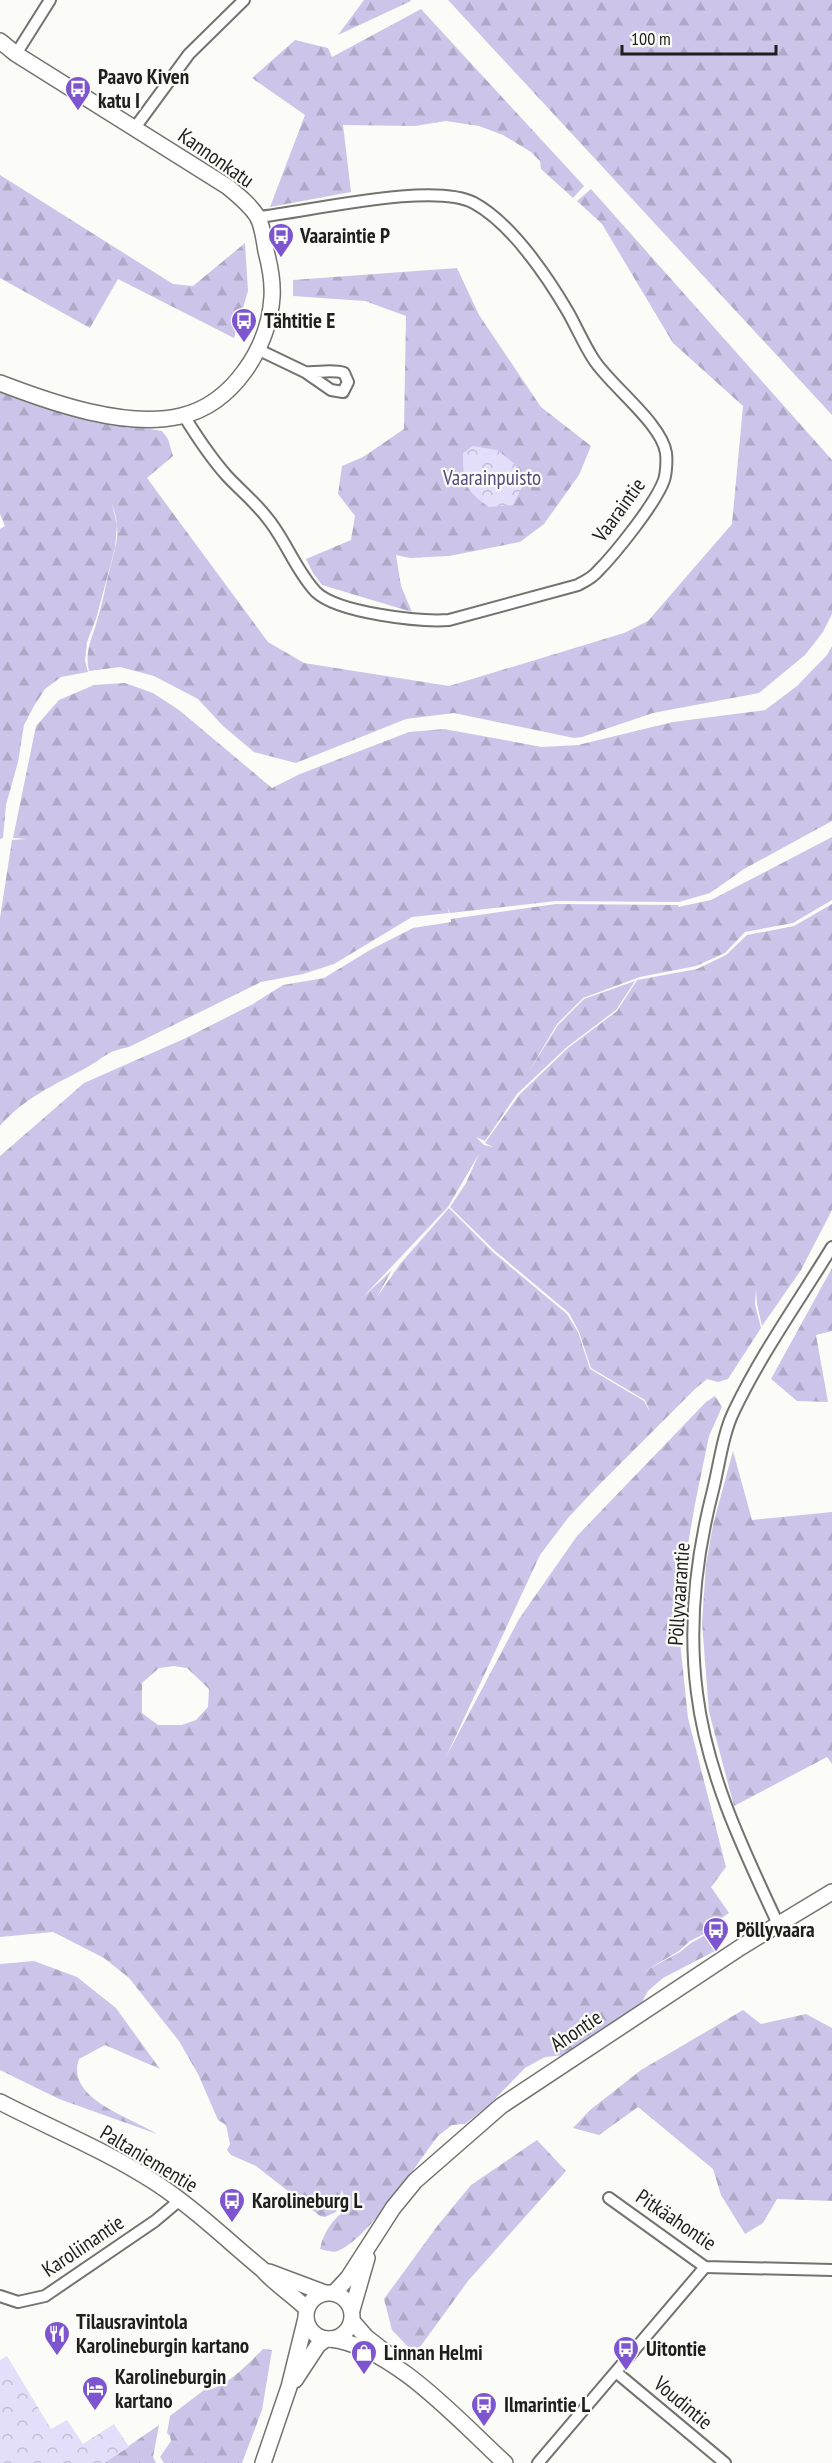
<svg xmlns="http://www.w3.org/2000/svg" width="832" height="2463" viewBox="0 0 832 2463" font-family="'PT Sans Narrow',sans-serif">
	<defs>
		<pattern id="forest-firs" width="22" height="20" patternUnits="userSpaceOnUse" patternTransform="scale(1.5)"><rect width="22" height="20" fill="#ccc5e9"/><path d="M5 1l3.5 6h-7zM16 11l3.5 6h-7z" fill="#afa9c7"/></pattern>
		<pattern id="park-crowns" width="20" height="18" patternUnits="userSpaceOnUse" patternTransform="scale(1.5)"><rect width="20" height="18" fill="#e3def9"/><path d="M2 6a3 3 0 1 1 6 0M12 15a3 3 0 1 1 6 0" fill="none" stroke="#c2bed5"/></pattern>
	</defs>
	<rect width="100%" height="100%" fill="#fbfbf7"/>
	<!-- forest -->
	<g fill="url(#forest-firs)" fill-rule="evenodd">
		<polygon points="364,0 410,0 411,1 338,35"/>
		<polygon points="448,0 832,0 832,415"/>
		<polygon points="421,9 584,186 573,198 541,169 540,161 531,152 503,135 479,126 446,121 415,126 343,125 351,192 270,207 305,115 252,78 295,40 328,48 332,57"/>
		<polygon points="0,175 173,284 193,286 245,243 248,291 234,338 118,279 90,328 0,278"/>
		<path d="M591,189l241,271v154l-9,18 -18,23 -46,38 -106,20 -71,24 -8,1 -120,-25 -48,6 -110,44 -42,-11 -31,-26 -25,-27 -44,-23 -34,-9 -31,4c-5,-21 4,-34 9,-54 5,-15 7,-30 11,-45 7,-26 13,-41 3,-68l5,21 -2,23 -19,71 -9,23 -2,19 3,11 -27,5 -16,12 -11,17 -10,19 -6,37 -12,43 -3,33 -3,1v-310l5,-3 -5,-12v-122l77,23 51,13 11,-1 23,4 6,8 5,17 -26,22 121,164 36,21 145,23 175,-53 24,-12 84,-97 11,-118 -70,-63 -71,-119 -25,-23z"/>
		<polygon points="457,268 479,315 541,407 591,446 579,475 544,524 520,542 449,556 410,558 396,555 401,586 412,612 322,585 313,573 306,559 351,540 355,516 338,494 342,466 363,457 404,429 406,316 365,301 293,296 293,280"/>
		<path d="M832,646v175l-88,48 -34,24 -31,9 -123,-1 -106,12 -3,-7 2,7 -37,4 -78,47 -31,10 -42,8 -132,65c-25,5 -24,11 -45,22 -30,16 -61,30 -84,57v-208l12,-78 15,-1 -14,-1 23,-112 23,-26 35,-15 31,-2 28,10 26,17 93,78 28,-14 109,-42 35,-3 98,18 36,-2 95,-23 92,-12 32,-24 30,-31z"/>
		<path d="M832,837v63l-39,23 -48,9 -20,21 -29,13 -56,11 -57,21 -26,26 -29,49 30,-48 26,-26 51,-18 -19,29 -49,37 -50,47 -32,47 -9,-4 8,8 9,2 -8,-4 34,-48 49,-47 49,-37 20,-31 60,-11 29,-14 21,-20 47,-9 38,-22v306l-31,60 -39,56 -5,-22 -1,-15 -1,15 6,24 -33,51 -10,3 -11,-3 -12,10 -99,99 -28,30 -28,37 -94,202 73,-138 58,-83 129,-134 9,-6 7,11 -13,29 -14,68 -15,86 -1,42 9,86 38,149 -15,20 18,26 -9,6 -4,9 -26,13 -11,10 -36,21 37,-20 11,-9 25,-14 5,13 -6,9 -52,27 -15,13 -7,13 -76,51 -20,2 -20,11 -36,37 -24,19 -13,1 -14,11c-23,30 -68,101 -100,115 -6,2 -13,-1 -18,-2 3,-14 10,-27 22,-36h6l-6,-23 -6,22 -11,5 -5,-1 -64,-50 -25,-11 -4,-5 3,-6 -4,-19 -8,-5 -20,-46 -19,-33 -50,-63 -25,-20 -51,-26 -53,5v-781l84,-73 102,-45 67,-34 30,-19 41,-7 46,-28 43,-22 38,-6v-3l105,-15 123,1 -1,2 33,-7zM479,1154l-13,29 -16,24 45,44 74,62 10,19 12,36 54,32 5,12 -6,-11 -54,-32 -12,-37 -11,-18 -73,-61 -45,-45 -49,56 -23,33 15,-27 -30,28 86,-91zM174,1666l13,2 22,21 -1,18 -12,13 -14,5h-24l-16,-12v-30l17,-15z"/>
		<polygon points="832,1268 832,1331 816,1335 828,1402 797,1401 771,1379"/>
		<polygon points="733,1451 752,1520 832,1512 832,1764 827,1757 734,1806 709,1712 702,1623 706,1565 713,1525"/>
		<path d="M34,1961l43,16 39,31 44,61 -55,-24 -26,14c-14,40 52,58 78,75l-98,-35 -59,-29v-106z"/>
		<polygon points="743,2010 761,2024 806,2014 832,2028 832,2201 777,2199 763,2223 745,2234 721,2195 713,2169 638,2107 599,2135 573,2128 590,2110 641,2070"/>
		<polygon points="537,2140 566,2171 468,2281 415,2354 392,2330 384,2299 438,2225 471,2185"/>
		<path d="M263,2349l9,1 -10,60 -20,53h-78l-4,-6 11,-16 -1,-5 -3,-3 3,-17 34,-26c19,1 46,-28 59,-41z"/>
		<polygon points="159,2425 153,2457 156,2463 104,2463"/>
	</g>
	<!-- park -->
	<g fill="url(#park-crowns)">
		<path d="M473,446l24,4 18,14 7,23 -9,18 -24,2c-25,-17 -26,-24 -26,-54z"/>
		<polygon points="7,2356 51,2429 67,2420 83,2444 114,2424 129,2447 104,2463 0,2463 0,2360"/>
	</g>
	<g fill="none" stroke-linecap="round" stroke-linejoin="round">
		<defs>
			<g id="street">
				<polyline points="16,54 50,0"/>
				<polyline points="134,129 189,54 244,0"/>
				<path d="M257,349l48,23 26,18 12,2 5,-10 -4,-9c-12,-4 -26,0 -39,-1"/>
				<path d="M184,416c13,21 26,41 43,60 13,14 29,27 41,43 18,22 28,52 48,73 22,21 103,30 133,28l129,-35c7,-4 14,-7 19,-13 18,-18 59,-69 67,-92 2,-6 3,-19 2,-27 -4,-29 -55,-67 -72,-93 -10,-15 -17,-32 -26,-48 -21,-36 -57,-89 -94,-109 -41,-22 -166,9 -216,14"/>
				<path d="M778,1924c-34,-73 -71,-149 -81,-231 -9,-68 -1,-137 16,-203 6,-24 10,-57 21,-79 27,-57 65,-110 98,-164"/>
				<polyline points="609,2198 705,2267 832,2270"/>
				<polyline points="0,2296 18,2302 45,2296 155,2221 180,2200"/>
				<polyline points="617,2373 725,2463"/>
				<polyline points="538,2463 705,2267"/>
			</g>
			<g id="secondary">
				<path d="M0,41l16,13 212,133c11,9 22,18 29,29 6,10 7,24 9,35 4,15 7,30 6,46 -3,50 -39,107 -91,119 -55,13 -129,-13 -181,-33"/>
				<path d="M0,2102c52,27 107,49 156,81 38,25 72,58 107,87 13,15 30,25 44,39"/>
				<polyline points="269,2272 325,2293"/>
				<circle cx="329" cy="2316" r="23"/>
				<polyline points="334,2293 348,2278 393,2208 415,2181 501,2106 741,1947 832,1892"/>
				<polyline points="352,2310 367,2258"/>
				<polyline points="352,2321 366,2337 389,2355"/>
				<path d="M330,2339c63,7 129,82 175,124"/>
				<polyline points="295,2380 318,2345 326,2339"/>
				<polyline points="263,2463 289,2387 306,2318"/>
			</g>
		</defs>
		<!-- street casing -->
		<use href="#street" stroke="#73736f" stroke-width="14"/>
		<!-- secondary casing -->
		<use href="#secondary" stroke="#73736f" stroke-width="18"/>
		<!-- street -->
		<use href="#street" stroke="#fff" stroke-width="10"/>
		<!-- secondary -->
		<use href="#secondary" stroke="#fff" stroke-width="15"/>
	</g>
	<!-- icons -->
	<defs>
		<symbol id="bus-pin" viewBox="-11 -11 22 30"><path d="M0 17L-7.5 6A9.5 9.5 0 1 1 7.5 6Z" fill="#7c55cf" stroke="#fbfbf7"/><path d="M-5-6H5V4H4V6H2V4H-2V6H-4V4H-5ZM-3.5-4V0h7V-4ZM-3.5 1.2v1.5H-2V1.2ZM2 1.2v1.5H3.5V1.2Z" fill="#fff"/></symbol>
		<symbol id="restaurant-pin" viewBox="-11 -11 22 30"><path d="M0 17L-7.5 6A9.5 9.5 0 1 1 7.5 6Z" fill="#7c55cf" stroke="#fbfbf7"/><path d="M-5-6h1v4h1v-4h1v4h1v-4h1v5L-1.5 .5V6h-2V.5L-5-1ZM5-6V6H3V1.5H1.5Q1.5-4 5-6Z" fill="#fff"/></symbol>
		<symbol id="shop-pin" viewBox="-11 -11 22 30"><path d="M0 17L-7.5 6A9.5 9.5 0 1 1 7.5 6Z" fill="#7c55cf" stroke="#fbfbf7"/><path d="M-5-2.5h2.3a2.7 3.5 0 0 1 5.4 0H5L5.5 6h-11ZM-1.5-2.5h3a1.5 2.3 0 0 0-3 0Z" fill="#fff"/></symbol>
		<symbol id="hotel-pin" viewBox="-11 -11 22 30"><path d="M0 17L-7.5 6A9.5 9.5 0 1 1 7.5 6Z" fill="#7c55cf" stroke="#fbfbf7"/><path d="M-6-4.5h1.5V1H6V5H4.5V3h-9V5H-6ZM-4 0a1.8 1.8 0 1 1 3.6 0ZM.5 0V-2.5h3Q6-2.5 6 0Z" fill="#fff"/></symbol>
	</defs>
	<g fill-rule="evenodd">
		<use href="#bus-pin" x="63" y="74" width="30" height="40"/>
		<use href="#bus-pin" x="266" y="221" width="30" height="40"/>
		<use href="#bus-pin" x="229" y="306" width="30" height="40"/>
		<use href="#bus-pin" x="701" y="1915" width="30" height="40"/>
		<use href="#bus-pin" x="217" y="2186" width="30" height="40"/>
		<use href="#restaurant-pin" x="42" y="2319" width="30" height="40"/>
		<use href="#bus-pin" x="611" y="2334" width="30" height="40"/>
		<use href="#shop-pin" x="349" y="2338" width="30" height="40"/>
		<use href="#hotel-pin" x="80" y="2374" width="30" height="40"/>
		<use href="#bus-pin" x="469" y="2390" width="30" height="40"/>
	</g>
	<g text-anchor="middle" stroke-width="4.5" stroke-linejoin="round" paint-order="stroke">
		<!-- poi labels -->
		<g font-size="21" font-weight="bold" fill="#1f1f1d" stroke="#fbfbf7" text-anchor="start">
			<text x="98" y="84">Paavo Kiven<tspan x="98" dy="24">katu I</tspan></text>
			<text x="300" y="243">Vaaraintie P</text>
			<text x="264" y="328">Tähtitie E</text>
			<text x="736" y="1937">Pöllyvaara</text>
			<text x="252" y="2208">Karolineburg L</text>
			<text x="76" y="2329">Tilausravintola<tspan x="76" dy="24">Karolineburgin kartano</tspan></text>
			<text x="646" y="2356">Uitontie</text>
			<text x="384" y="2360">Linnan Helmi</text>
			<text x="115" y="2384">Karolineburgin<tspan x="115" dy="24">kartano</tspan></text>
			<text x="504" y="2412">Ilmarintie L</text>
		</g>
		<!-- street labels -->
		<g font-size="21" fill="#1f1f1d" stroke="#fbfbf7">
			<text transform="translate(216 158) rotate(35)" y="7">Kannonkatu</text>
			<text transform="translate(619 510) rotate(-54)" y="7">Vaaraintie</text>
			<text transform="translate(679 1594) rotate(-86)" y="7">Pöllyvaarantie</text>
			<text transform="translate(576 2031) rotate(-34)" y="7">Ahontie</text>
			<text transform="translate(149 2159) rotate(31)" y="7">Paltaniementie</text>
			<text transform="translate(676 2220) rotate(34)" y="7">Pitkäahontie</text>
			<text transform="translate(83 2246) rotate(-34)" y="7">Karoliinantie</text>
			<text transform="translate(683 2403) rotate(40)" y="7">Voudintie</text>
		</g>
		<!-- park labels -->
		<g font-size="21" fill="#584b7d" stroke="#fbfbf7">
			<text x="492" y="485">Vaarainpuisto</text>
		</g>
	</g>
	<!-- scale -->
	<path d="M622 45v9h154v-9" fill="none" stroke="#1f1f1d" stroke-width="3"/>
	<text x="631" y="45" font-size="18" fill="#1f1f1d" stroke="#fbfbf7" stroke-width="4.5" paint-order="stroke">100 m</text>
</svg>
